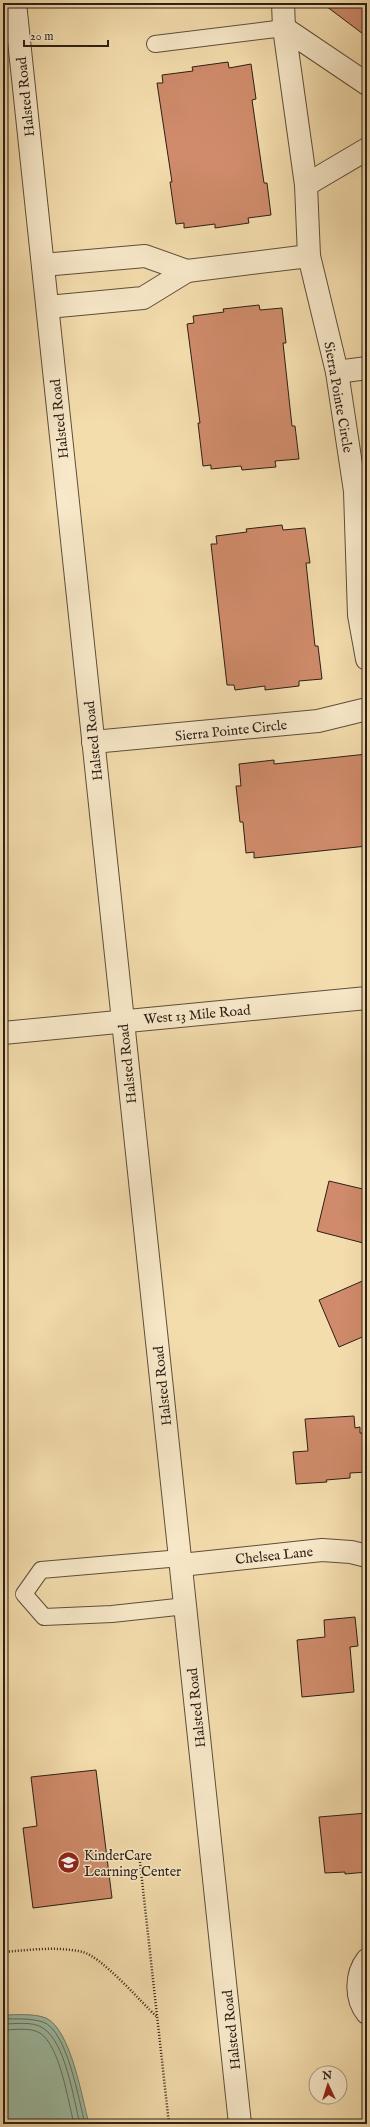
<svg xmlns="http://www.w3.org/2000/svg" width="370" height="2127" viewBox="0 0 370 2127" font-family="'IM FELL English',serif">
	<rect width="100%" height="100%" fill="#f4ddad"/>
	<filter id="stains"><feTurbulence type="fractalNoise" baseFrequency=".005" numOctaves="4"/><feColorMatrix values="0 0 0 0 .2 0 0 0 0 .09 0 0 0 0 .02 0 0 0 .5 -.17"/></filter>
	<radialGradient id="worn" r=".72"><stop offset=".6" stop-color="#630" stop-opacity="0"/><stop offset="1" stop-color="#630" stop-opacity=".3"/></radialGradient>
	<!-- water -->
	<path fill="#9dbda5" stroke="#707e6c" d="M3,2015c13,0 30,-2 43,3 25,12 36,80 43,106h-86z"/>
	<g fill="none" stroke-linecap="round" stroke-linejoin="round">
		<!-- shore -->
		<g stroke="#646e5e" stroke-width="1">
			<path d="M3,2019c13,0 27,-1 40,3 24,8 36,79 42,102"/>
			<path d="M3,2024c12,0 30,-3 40,4 23,15 30,70 37,96"/>
			<path d="M3,2030c11,0 27,-3 37,3 20,13 28,68 34,91"/>
		</g>
	</g>
	<!-- building -->
	<g fill="#cf8b6b" stroke="#2c1f17">
		<polygon points="322,3 367,3 367,37"/>
		<polygon points="228,62 229,68 251,64 256,99 252,100 264,183 267,183 271,215 248,218 249,223 215,228 215,224 184,228 184,223 176,224 170,182 172,182 157,83 163,83 162,75 193,71 192,67"/>
		<polygon points="259,305 260,310 282,308 286,343 283,343 292,426 295,426 299,459 275,461 276,467 242,470 241,466 211,469 211,465 203,466 198,423 200,423 187,324 194,323 193,316 224,312 223,309"/>
		<polygon points="282,525 283,530 305,528 310,563 306,563 315,646 318,646 322,679 299,681 299,686 265,690 265,686 235,690 234,685 227,685 211,544 217,544 216,536 247,532 246,529"/>
		<polygon points="367,754 367,846 254,858 254,852 246,853 243,822 240,822 236,786 241,786 239,764 274,760 274,764"/>
		<polygon points="329,1181 367,1190 367,1244 317,1231"/>
		<polygon points="367,1279 367,1335 339,1347 319,1300"/>
		<polygon points="354,1416 355,1428 360,1427 360,1433 365,1433 367,1472 350,1473 350,1478 326,1480 327,1482 296,1484 293,1452 308,1451 305,1419"/>
		<polygon points="355,1617 358,1646 350,1647 354,1692 302,1697 297,1640 325,1637 324,1620"/>
		<polygon points="96,1770 112,1898 33,1908 23,1828 37,1826 31,1777"/>
		<polygon points="367,1813 367,1872 345,1874 345,1872 325,1873 319,1817"/>
	</g>
	<g fill="none" stroke-linecap="round" stroke-linejoin="round">
		<defs>
			<g id="service">
				<polyline points="155,44 284,28"/>
				<polyline points="181,1558 41,1570 24,1594 44,1617 112,1614 186,1606"/>
			</g>
			<g id="minor">
				<polyline points="283,3 284,28"/>
				<polyline points="367,84 284,28 306,185 309,256 337,372 355,491 359,615 367,659"/>
				<polyline points="306,185 367,149"/>
				<polyline points="43,265 145,256 187,271 143,298 48,307"/>
				<polyline points="187,271 309,256"/>
				<polyline points="337,372 367,368"/>
				<polyline points="93,742 318,721 367,709"/>
				<polyline points="181,1565 322,1550 351,1552 367,1556"/>
				<path d="M367,1960c-11,14 -12,38 0,53"/>
			</g>
			<g id="tertiary">
				<polyline points="15,3 240,2124"/>
				<polyline points="3,1033 367,998"/>
			</g>
		</defs>
		<!-- service casing -->
		<use href="#service" stroke="#5e4e3c" stroke-width="18"/>
		<!-- minor casing -->
		<use href="#minor" stroke="#5e4e3c" stroke-width="24"/>
		<!-- tertiary casing -->
		<use href="#tertiary" stroke="#5e4e3c" stroke-width="24"/>
		<!-- path -->
		<g stroke="#2c1f17" stroke-width="2.5" stroke-dasharray="1 2" stroke-linecap="butt">
			<polyline points="139,1853 169,2124"/>
			<path d="M3,1952c26,-2 54,-6 80,0 20,6 57,49 74,65"/>
		</g>
		<!-- service -->
		<use href="#service" stroke="#f8e9ca" stroke-width="16"/>
		<!-- minor -->
		<use href="#minor" stroke="#f8e9ca" stroke-width="22"/>
		<!-- tertiary -->
		<use href="#tertiary" stroke="#f8e9ca" stroke-width="22"/>
	</g>
	<!-- icons -->
	<defs>
		<symbol id="school-disc" viewBox="-11 -11 22 22"><circle r="9.5" fill="#8f2418" stroke="#f8e9ca"/><path d="M0-5L7-2L0 1L-7-2ZM-4 1L0 2.5L4 1V4Q0 6-4 4Z" fill="#fff"/></symbol>
	</defs>
	<g fill-rule="evenodd">
		<use href="#school-disc" x="56" y="1850" width="25" height="25"/>
	</g>
	<g text-anchor="middle" stroke-width="3" stroke-linejoin="round" paint-order="stroke">
		<!-- street labels -->
		<g font-size="14" fill="#2c1f17" stroke="#f8e9ca">
			<text transform="translate(25 97) rotate(-96)" y="5">Halsted Road</text>
			<text transform="translate(339 397) rotate(80)" y="5">Sierra Pointe Circle</text>
			<text transform="translate(59 419) rotate(-96)" y="5">Halsted Road</text>
			<text transform="translate(231 730) rotate(-6)" y="5">Sierra Pointe Circle</text>
			<text transform="translate(93 741) rotate(-96)" y="5">Halsted Road</text>
			<text transform="translate(197 1014) rotate(-5)" y="5">West 13 Mile Road</text>
			<text transform="translate(127 1064) rotate(-96)" y="5">Halsted Road</text>
			<text transform="translate(162 1386) rotate(-96)" y="5">Halsted Road</text>
			<text transform="translate(274 1555) rotate(-6)" y="5">Chelsea Lane</text>
			<text transform="translate(196 1708) rotate(-96)" y="5">Halsted Road</text>
			<text transform="translate(231 2030) rotate(-96)" y="5">Halsted Road</text>
		</g>
		<!-- poi labels -->
		<g font-size="14" fill="#2c1f17" stroke="#f8e9ca" text-anchor="start">
			<text x="84" y="1860">KinderCare<tspan x="84" dy="16">Learning Center</tspan></text>
		</g>
	</g>
	<!-- margin -->
	<rect width="370" height="2127" fill="none" stroke="#f4ddad" stroke-width="16"/>
	<rect x="4" y="4" width="362" height="2119" fill="none" stroke="#2c1f17" stroke-width="2"/>
	<rect x="8" y="8" width="354" height="2111" fill="none" stroke="#2c1f17"/>
	<!-- north arrow -->
	<g transform="translate(328 2085) rotate(356)"><circle r="19" fill="#f8e9ca" stroke="#a69882"/>
	<path d="M0-3L7 15L0 10L-7 15Z" fill="#8f2418"/>
	<text y="-6" font-size="11" font-weight="bold" text-anchor="middle" fill="#2c1f17">N</text>
	</g>
	<!-- scale -->
	<path d="M24 40v6h84v-6" fill="none" stroke="#2c1f17" stroke-width="2"/>
	<text x="30" y="40" font-size="12" fill="#2c1f17" stroke="#f8e9ca" stroke-width="3" paint-order="stroke">20 m</text>
	<rect width="100%" height="100%" filter="url(#stains)"/>
	<rect width="100%" height="100%" fill="url(#worn)"/>
</svg>
